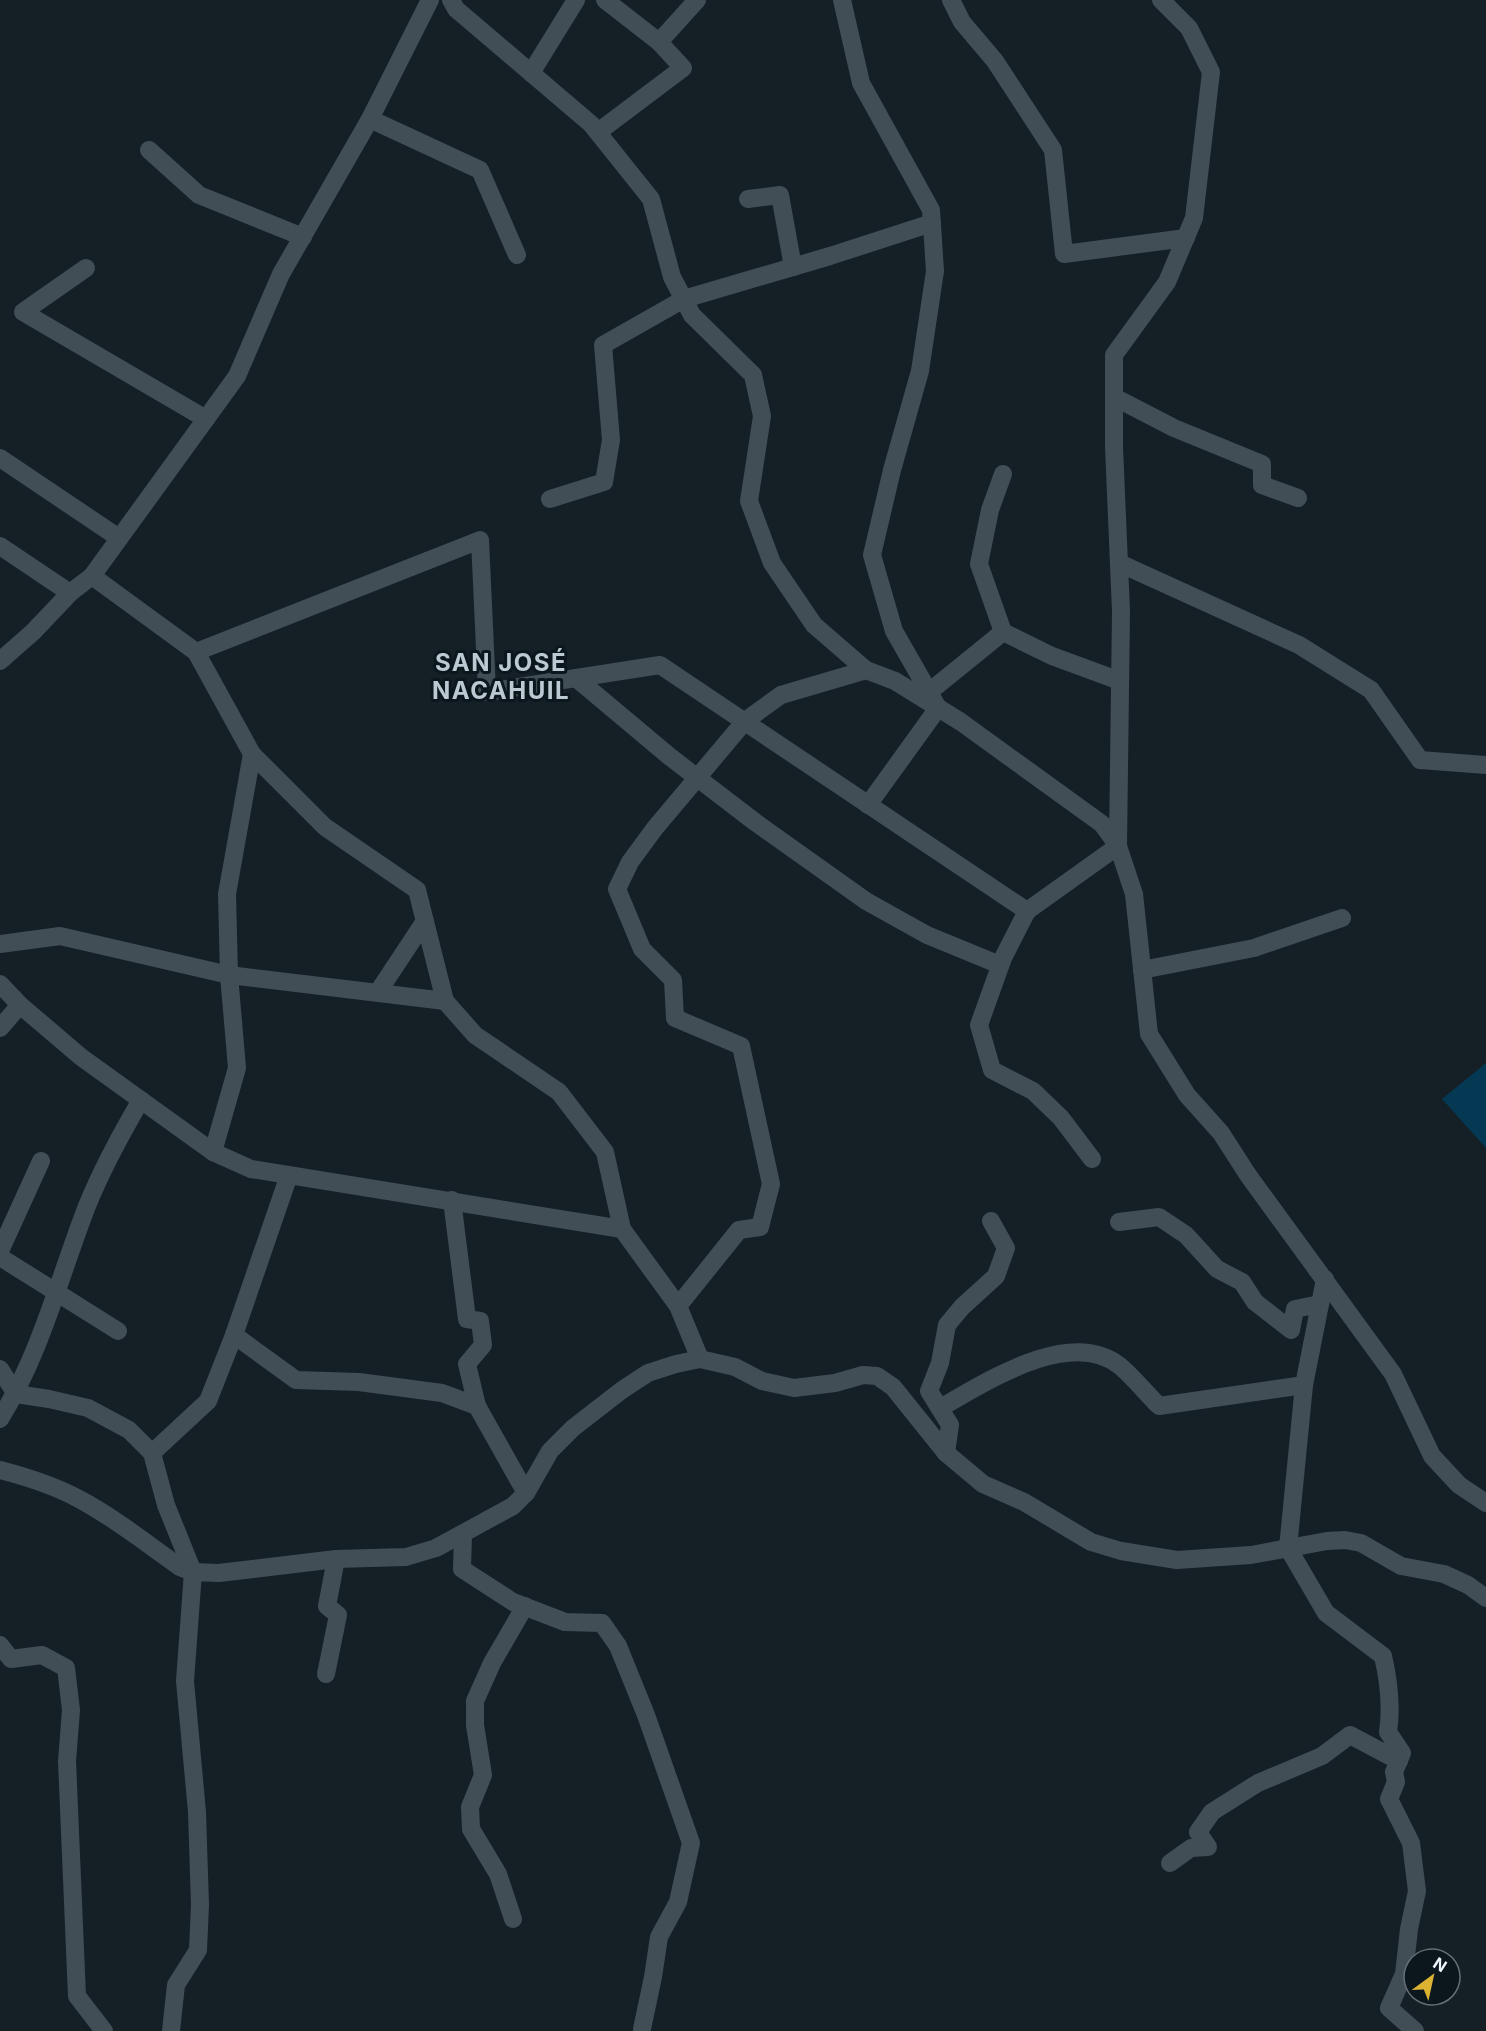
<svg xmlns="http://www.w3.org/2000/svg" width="1486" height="2031" viewBox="0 0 1486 2031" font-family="Inter,sans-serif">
	<rect width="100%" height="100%" fill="#151f26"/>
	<!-- pitch -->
	<polygon fill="#043853" points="1486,1063 1486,1148 1442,1099"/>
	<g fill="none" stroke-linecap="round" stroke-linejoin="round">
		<!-- minor -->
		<g stroke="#424e56" stroke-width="18">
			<polyline points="451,0 456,9 591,124 651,199 672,277 692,315 753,375 762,416 749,501 772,563 814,625 866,670 895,681 961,722 1102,824 1118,846 1134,894 1149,1034 1187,1095 1221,1133 1248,1175 1393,1374 1432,1456 1459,1485 1486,1503"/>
			<polyline points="605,0 659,42"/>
			<polyline points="842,0 861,83 931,210 935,271 920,371 892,470 872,555 894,631 938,708 868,805"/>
			<polyline points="951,0 962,22 995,61 1053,150 1064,254 1186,238"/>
			<polyline points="531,73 576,0"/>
			<polyline points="370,119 480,170 517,255"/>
			<polyline points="598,132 683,68 659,42 697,0"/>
			<polyline points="149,150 199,195 303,237"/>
			<polyline points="748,199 780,195 793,267"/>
			<polyline points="86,268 23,312 206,419"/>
			<polyline points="1114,397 1174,428 1262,464 1262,485 1298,498"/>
			<polyline points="0,458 119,538"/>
			<polyline points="1003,474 990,510 979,564 1003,632 1052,656 1120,681"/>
			<polyline points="550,499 604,482 611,440 603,345 684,299 830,256 932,223"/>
			<polyline points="0,546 70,593"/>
			<polyline points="1119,563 1299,645 1371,690 1420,760 1486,765"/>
			<polyline points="92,576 196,652 252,754 325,827 417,890 445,1001 475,1035 559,1092 605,1152 622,1229"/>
			<polyline points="196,652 480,540 487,692 660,665 1027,911 1118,846 1121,611 1114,447 1114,355 1167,282 1194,218 1211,72 1189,28 1161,0"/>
			<polyline points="0,661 33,632 70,593 92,576 237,376 281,274 370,119 430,0"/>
			<polyline points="576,678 669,756 755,822 866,901 927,935 1000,965"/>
			<polyline points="929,692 1003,632"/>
			<polyline points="1027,911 1003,958 979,1025 992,1070 1033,1091 1061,1118 1092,1159"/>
			<polyline points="0,944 60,936 229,975 445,1001"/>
			<polyline points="1142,970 1254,948 1342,918"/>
			<polyline points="0,984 20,1005 81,1057 213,1152 251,1169 622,1229 678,1306 700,1359"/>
			<polyline points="378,992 425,921"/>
			<polyline points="0,1028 20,1005"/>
			<polyline points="213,1152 237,1068 229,975 227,894 252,754"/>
			<polyline points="452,1200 467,1319 480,1321 483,1345 467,1364 477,1406"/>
			<polyline points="1119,1222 1159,1217 1186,1235 1217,1269 1242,1282 1255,1302 1291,1330 1295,1309 1320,1304"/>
			<polyline points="0,1251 41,1161"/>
			<polyline points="0,1257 118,1331"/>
			<path d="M1325,1279l-21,106 -16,163 38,65 57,43c6,26 9,50 5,76l14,21 -8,19 2,10 -7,17 22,44 6,48 -8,38 -5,45 -15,34 26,23"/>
			<polyline points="678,1306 739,1230 760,1227 771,1184 741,1046 675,1018 673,980 642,949 617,889 630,862 655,828 745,721 781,695 866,670"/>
			<polyline points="234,1335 296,1380 359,1382 442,1393 477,1406 526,1493"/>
			<polyline points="0,1369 16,1394 49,1399 88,1408 129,1430 152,1453 166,1505 193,1572 185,1681 197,1812 200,1905 198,1950 176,1985 171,2031"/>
			<path d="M940,1408c45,-25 130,-82 180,-42 14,12 26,27 39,40l145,-21"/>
			<path d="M0,1419c41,-66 59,-141 87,-213 15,-37 34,-72 54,-106"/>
			<polyline points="152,1453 208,1401 234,1335 289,1175"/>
			<polyline points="946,1453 950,1425 929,1391 940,1363 947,1325 962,1307 996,1276 1006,1248 991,1221"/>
			<path d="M0,1470c27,7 55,16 79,29 36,19 68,45 101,68l13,5 26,1 117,-14 70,-2 30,-9 77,-42 13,-13 24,-42 23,-23 49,-38 26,-17 28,-9 24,-5 35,8 27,14 32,7 41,-5 28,-8 14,1 16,11 53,66 37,31 41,18 67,40 30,9 56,9 74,-5 76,-14 18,-1 16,3 40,23 43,8 24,11 18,13"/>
			<polyline points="463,1535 462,1569 513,1602 565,1622 602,1623 618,1646 646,1715 691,1843 678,1902 659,1937 653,1977 642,2029"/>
			<polyline points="0,1645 11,1659 42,1655 66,1668 71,1710 67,1761 77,1996 104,2031"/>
			<polyline points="326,1674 338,1615 327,1606 336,1559"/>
			<polyline points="1170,1863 1191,1848 1208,1847 1198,1832 1212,1812 1258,1783 1322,1756 1350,1735 1399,1761"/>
			<polyline points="513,1919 498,1874 471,1829 470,1807 483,1775 475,1725 475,1701 492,1663 525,1606"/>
		</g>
	</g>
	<g text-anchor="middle" stroke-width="6" stroke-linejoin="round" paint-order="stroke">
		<!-- district labels -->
		<g font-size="24" font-weight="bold" letter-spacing="1.5" fill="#bcc9d3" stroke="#0c161d">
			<text x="501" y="671">SAN JOSÉ<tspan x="501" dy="28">NACAHUIL</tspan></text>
		</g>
	</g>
	<!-- north arrow -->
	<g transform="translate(1432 1977) rotate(33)"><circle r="28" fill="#0c161d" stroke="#666f75" stroke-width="1.5"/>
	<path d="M0-4.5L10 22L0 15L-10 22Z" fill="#dcb233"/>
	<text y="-9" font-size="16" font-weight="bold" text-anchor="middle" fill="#eef5fa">N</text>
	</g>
</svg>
